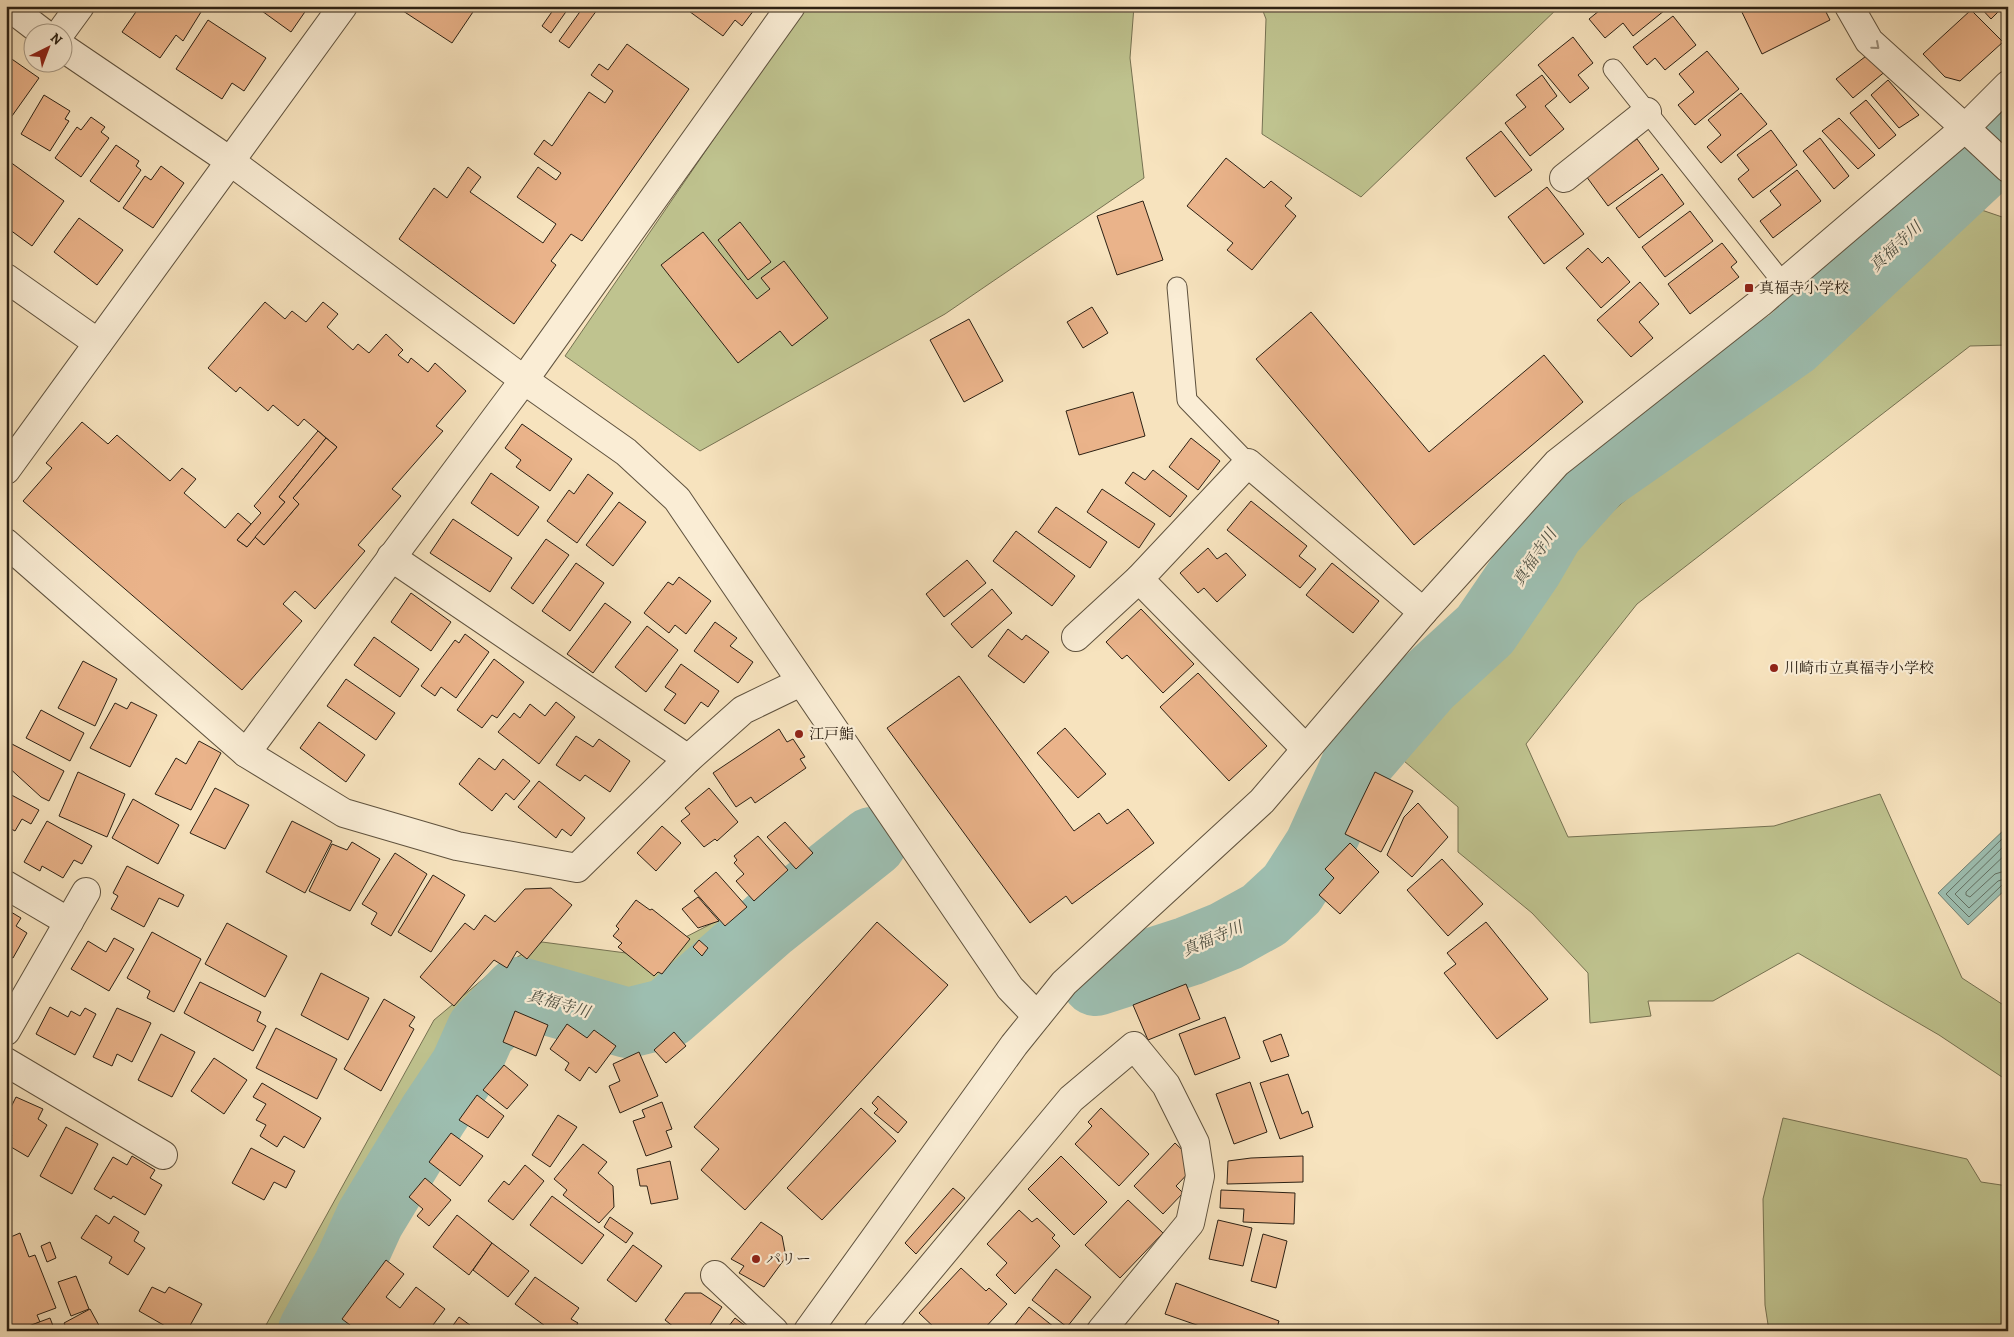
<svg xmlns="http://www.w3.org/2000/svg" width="2014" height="1337" viewBox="0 0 2014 1337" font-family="Alegreya,'Noto Serif JP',serif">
	<rect width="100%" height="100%" fill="#f7e3be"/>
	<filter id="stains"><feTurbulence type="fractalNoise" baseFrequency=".004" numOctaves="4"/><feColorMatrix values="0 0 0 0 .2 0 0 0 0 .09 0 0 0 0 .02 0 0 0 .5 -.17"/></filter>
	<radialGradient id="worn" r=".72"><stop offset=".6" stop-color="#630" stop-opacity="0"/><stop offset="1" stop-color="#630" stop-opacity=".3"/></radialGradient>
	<!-- green -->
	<g fill="#bfc38f" stroke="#767252">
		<polygon points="805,6 1134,6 1130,58 1144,178 945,314 700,451 565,356"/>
		<polygon points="1261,6 1560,6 1361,197 1262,134 1266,19"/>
		<polygon points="1964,204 2008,219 2008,345 1970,346 1637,604 1526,744 1568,837 1774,826 1880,794 1962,978 2008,1008 2008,1081 1939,1035 1798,953 1713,1001 1648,1001 1651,1016 1590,1023 1588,973 1532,913 1458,852 1458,807 1397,755 1383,712"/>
		<polygon points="734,912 775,932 652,1018 584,992 523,985 493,1003 297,1331 272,1331 266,1325 434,1020 488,975 542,942 649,956"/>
		<polygon points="1783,1118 1967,1159 1981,1182 2008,1186 2008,1331 1769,1331 1765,1305 1763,1199"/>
	</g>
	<!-- water -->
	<polygon fill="#9dbeb0" stroke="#707f72" points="2008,826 2008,887 1968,925 1938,893"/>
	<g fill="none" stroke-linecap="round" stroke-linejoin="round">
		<!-- shore -->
		<g stroke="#647062" stroke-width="1">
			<polyline points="2008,833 1946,894 1969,917 2002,885 2008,884"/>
			<polyline points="2008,842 1955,894 1969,908 1998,881 2008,878"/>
			<polyline points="2008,852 1966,892 1966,895 1970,897 1995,874 2008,870"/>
		</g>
		<!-- river -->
		<g stroke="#9dbeb0" stroke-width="70">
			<polyline points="1096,981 1189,951 1226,936 1264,915 1292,889 1319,847 1356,765 1426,684 1485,630 1528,567 1549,531 1597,478 1792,342 2008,140"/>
			<polyline points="313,1331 348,1267 370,1219 433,1115 465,1067 481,1031 519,992 628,1023 668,1013 769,924 872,842"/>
		</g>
	</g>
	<!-- building -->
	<g fill="#eab38a" stroke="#2c2114">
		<polygon points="140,6 191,6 201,12 183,41 176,35 160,58 122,32"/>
		<polygon points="255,6 309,6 291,32"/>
		<polygon points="402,6 477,6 452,43 400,9"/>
		<polygon points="556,6 570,6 551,33 542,26"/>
		<polygon points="584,6 600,6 569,48 559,41"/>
		<polygon points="682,6 757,6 742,26 735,20 723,36"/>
		<polygon points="1605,6 1670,6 1633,36 1623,23 1605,38 1589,19"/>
		<polygon points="1739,6 1823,6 1830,20 1762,54"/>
		<polygon points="1979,6 2004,6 1991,19"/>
		<polygon points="1971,10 2003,42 1960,81 1945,77 1923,54"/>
		<polygon points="1673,16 1696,45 1665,70 1655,58 1647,65 1633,47"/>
		<polygon points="208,20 266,58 244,91 232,83 222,99 176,69"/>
		<polygon points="1573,37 1593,63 1578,75 1589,88 1570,103 1538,65"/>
		<polygon points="627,44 689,89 582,241 571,234 551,261 556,265 514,324 399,239 434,188 447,198 468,167 481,177 470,192 543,243 556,224 517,197 538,167 556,180 561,173 534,154 544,140 552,146 589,92 605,103 613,91 591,75 599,64 608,70"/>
		<polygon points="1874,50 1887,70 1853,98 1836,79"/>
		<polygon points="1707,51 1739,89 1695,125 1678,105 1694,92 1679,74"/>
		<polygon points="6,55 39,78 12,116 6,112"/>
		<polygon points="1542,75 1557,96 1545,106 1564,129 1530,156 1505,123 1526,107 1516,95"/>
		<polygon points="1888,80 1919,115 1899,128 1871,95"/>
		<polygon points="1741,93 1767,124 1721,163 1707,147 1721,135 1708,120"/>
		<polygon points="44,95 70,111 65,119 69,121 50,151 21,134"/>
		<polygon points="1866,100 1896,135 1879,149 1850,113"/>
		<polygon points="91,117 105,127 101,132 109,138 81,177 55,158 77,127 81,130"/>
		<polygon points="1839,118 1875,155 1858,169 1822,131"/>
		<polygon points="1771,130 1797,165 1753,198 1738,179 1749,170 1737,155"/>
		<polygon points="1501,131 1532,170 1495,197 1466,158"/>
		<polygon points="1820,138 1849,176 1834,189 1803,151"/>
		<polygon points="1637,139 1659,169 1608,206 1586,176"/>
		<polygon points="116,145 139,161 136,166 141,170 119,202 90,181"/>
		<polygon points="1226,158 1264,188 1271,181 1292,198 1285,206 1296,216 1252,270 1227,250 1233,243 1187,206"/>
		<polygon points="6,159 64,201 32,246 6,227"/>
		<polygon points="161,166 184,183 153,228 123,208 145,176 151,180"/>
		<polygon points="1797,170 1821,201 1773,238 1760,221 1781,205 1770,191"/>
		<polygon points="1662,174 1684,204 1639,238 1616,208"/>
		<polygon points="1547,187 1584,234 1544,264 1508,217"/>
		<polygon points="1143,201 1163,260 1117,275 1097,216"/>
		<polygon points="1690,211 1713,241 1665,277 1642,247"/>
		<polygon points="79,218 123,250 97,285 54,252"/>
		<polygon points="740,222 771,262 748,280 718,240"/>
		<polygon points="703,232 757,299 770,289 761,278 784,261 828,318 792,346 780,331 738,363 661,265"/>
		<polygon points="1722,243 1737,262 1731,267 1739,277 1690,314 1668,284"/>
		<polygon points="1588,248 1602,263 1608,257 1630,282 1601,308 1566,268"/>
		<polygon points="1640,282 1659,304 1639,322 1653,338 1631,357 1597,320"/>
		<polygon points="265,302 285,319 292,311 306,322 323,302 338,314 327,327 353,350 358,344 369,353 386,334 403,350 398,355 408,363 411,358 428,372 435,363 466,391 436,426 443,431 392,489 401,496 358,545 365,551 315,609 295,591 283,604 302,621 242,690 23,501 52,468 46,463 82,422 108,444 117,435 170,481 182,468 196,479 184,493 225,528 238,513 251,524 237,540 247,547 255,537 264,545 299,504 293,498 337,447 304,419 298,426 273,405 268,411 240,387 236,392 208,368"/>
		<polygon points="1092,307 1108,333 1083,348 1067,322"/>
		<polygon points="1311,312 1429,452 1544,355 1583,402 1414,545 1256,359"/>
		<polygon points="969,319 1003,381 964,402 930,340"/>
		<polygon points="1133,392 1145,436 1079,455 1066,411"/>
		<polygon points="522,424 572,459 550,491 516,467 521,460 505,448"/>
		<polygon points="318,431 326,438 279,497 285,502 247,547 237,540 261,513 254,506"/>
		<polygon points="326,438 337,447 293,498 299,504 264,545 255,537 285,502 279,497"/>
		<polygon points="1191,438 1220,461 1198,490 1169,467"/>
		<polygon points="1153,470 1187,496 1170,517 1125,483 1133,472 1145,480"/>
		<polygon points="491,473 539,507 518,536 471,503"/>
		<polygon points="588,474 613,493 577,543 547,521 569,490 574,494"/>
		<polygon points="1102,489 1155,524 1139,548 1087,512"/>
		<polygon points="1251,501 1307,546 1299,556 1316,569 1300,588 1227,530"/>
		<polygon points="619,502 646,522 613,566 586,545"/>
		<polygon points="1056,507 1107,542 1090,568 1038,532"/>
		<polygon points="453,519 512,558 490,592 430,553"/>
		<polygon points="1016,531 1075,576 1052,606 993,561"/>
		<polygon points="546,539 569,555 533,604 511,588"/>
		<polygon points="1208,548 1217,559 1226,553 1246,575 1217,602 1204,588 1198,593 1180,573"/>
		<polygon points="967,560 986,583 944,617 926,594"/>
		<polygon points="576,563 604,583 570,631 542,611"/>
		<polygon points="1332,563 1379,601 1353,633 1306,595"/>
		<polygon points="679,577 711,601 686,634 675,625 669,633 644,613 668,582 673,585"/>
		<polygon points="992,589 1012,613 972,648 951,624"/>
		<polygon points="411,593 451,622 431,651 391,622"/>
		<polygon points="605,603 631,622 593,673 567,654"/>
		<polygon points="1141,609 1194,664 1163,693 1127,655 1122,659 1106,642"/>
		<polygon points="715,622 737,638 730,646 753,662 738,683 694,651"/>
		<polygon points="647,626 678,650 646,692 615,667"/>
		<polygon points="1008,629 1022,640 1026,635 1049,652 1024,683 988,656"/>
		<polygon points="465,634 489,652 456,698 441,687 435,696 421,686 455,640 459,643"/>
		<polygon points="374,637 419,669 400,697 354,665"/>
		<polygon points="494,659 524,682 497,718 492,715 482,728 457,710"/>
		<polygon points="83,661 117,679 95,726 58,708"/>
		<polygon points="681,664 719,691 708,707 701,702 685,724 664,710 676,694 665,687"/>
		<polygon points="1198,673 1267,746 1229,781 1160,707"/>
		<polygon points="959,676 1074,831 1099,813 1107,824 1128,809 1154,843 1072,904 1066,896 1030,923 887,728"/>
		<polygon points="346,679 395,713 376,740 327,706"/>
		<polygon points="131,702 157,715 130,767 90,748 115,703 127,709"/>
		<polygon points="556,702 575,717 539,764 498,732 514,713 520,718 530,704 545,716"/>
		<polygon points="41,710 84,733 70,761 26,738"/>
		<polygon points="319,722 365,755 346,782 300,748"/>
		<polygon points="1065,728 1106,774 1078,798 1037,753"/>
		<polygon points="779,729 787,742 793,739 805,757 800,759 806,768 755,803 751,797 736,807 713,773"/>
		<polygon points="576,736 593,747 599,739 630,761 610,792 585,775 580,781 556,765"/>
		<polygon points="199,741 221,753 191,810 155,794 176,758 186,764"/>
		<polygon points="10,743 64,771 49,801 41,797 6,765 6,750"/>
		<polygon points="479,758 495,770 503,759 530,781 514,800 506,793 492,811 459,784"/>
		<polygon points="78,772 125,794 107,837 59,816"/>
		<polygon points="1375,772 1413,791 1381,852 1345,834"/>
		<polygon points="539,781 585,818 571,836 562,829 556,838 518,807"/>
		<polygon points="215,788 249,805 225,849 190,833"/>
		<polygon points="709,788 738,822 717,841 715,839 704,847 681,821 690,814 685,808"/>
		<polygon points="6,792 39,810 31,824 22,819 15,831 6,826"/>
		<polygon points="133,799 179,825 158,864 112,838"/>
		<polygon points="1418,803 1448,837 1412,877 1387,855 1404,817"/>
		<polygon points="47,821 92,846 82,864 74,860 63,878 42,866 40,871 24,862"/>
		<polygon points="292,821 332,841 305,893 266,872"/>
		<polygon points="785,822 813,853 796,869 767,837"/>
		<polygon points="662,826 681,843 656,871 637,853"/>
		<polygon points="758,836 788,870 754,901 736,881 744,874 734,863 737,860 734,856"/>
		<polygon points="352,842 380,859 350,911 309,891 332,844 347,850"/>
		<polygon points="1350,843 1379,872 1340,914 1319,895 1334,878 1325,869"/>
		<polygon points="395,853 427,874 391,936 371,924 377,913 362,904"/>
		<polygon points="1442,859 1483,904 1448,936 1407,890"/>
		<polygon points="127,866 184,895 178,907 159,898 144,927 111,909 118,896 113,893"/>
		<polygon points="716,872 747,907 725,926 694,891"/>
		<polygon points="433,875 465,895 431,952 398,932"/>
		<polygon points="551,888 572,905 527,959 517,951 507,968 494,960 454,1006 420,977 465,923 474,930 485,915 495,922 525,889"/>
		<polygon points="698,897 719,921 698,928 682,909"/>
		<polygon points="636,900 650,910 652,909 690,939 662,974 658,972 654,976 618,947 622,943 613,936 619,929 616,926"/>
		<polygon points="6,909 21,918 16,926 27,933 13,958 6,955"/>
		<polygon points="877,922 948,985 745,1210 701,1170 719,1149 694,1127"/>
		<polygon points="1486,922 1548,999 1497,1039 1444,973 1456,964 1447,953"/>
		<polygon points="227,923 287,956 265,997 205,964"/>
		<polygon points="152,932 201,959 174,1012 147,998 150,991 127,978"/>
		<polygon points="114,938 134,949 109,991 71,969 88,941 106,952"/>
		<polygon points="699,940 708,948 702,956 693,947"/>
		<polygon points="321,973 369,998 348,1040 301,1015"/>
		<polygon points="200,982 261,1012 257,1021 266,1026 253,1051 184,1013"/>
		<polygon points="1186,984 1200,1019 1148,1040 1133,1005"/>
		<polygon points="384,999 415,1017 409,1026 414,1029 381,1091 344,1069"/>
		<polygon points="50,1007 68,1017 71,1011 80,1016 85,1008 96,1014 75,1055 36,1034"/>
		<polygon points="117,1008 151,1023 132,1062 117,1054 112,1066 93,1057"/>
		<polygon points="515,1011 548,1025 536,1056 503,1042"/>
		<polygon points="1225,1017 1240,1058 1195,1075 1179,1034"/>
		<polygon points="567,1024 587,1038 594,1030 616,1046 596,1073 589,1067 580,1081 565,1070 569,1063 550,1049"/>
		<polygon points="276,1028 337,1059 317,1099 256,1068"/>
		<polygon points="674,1032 686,1046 666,1063 654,1050"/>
		<polygon points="161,1034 195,1052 172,1097 138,1080"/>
		<polygon points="1281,1034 1289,1056 1271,1062 1263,1041"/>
		<polygon points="639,1052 658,1096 620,1113 609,1086 620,1081 613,1064"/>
		<polygon points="214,1058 247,1080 224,1114 191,1091"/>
		<polygon points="504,1065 528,1085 507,1109 483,1090"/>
		<polygon points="1288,1074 1302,1114 1308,1111 1313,1127 1280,1139 1260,1083"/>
		<polygon points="1250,1082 1267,1132 1234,1144 1216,1094"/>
		<polygon points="262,1083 321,1118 304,1148 284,1136 277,1147 260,1136 266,1125 256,1120 266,1104 253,1097"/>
		<polygon points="477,1095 504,1116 488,1138 459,1120"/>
		<polygon points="878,1096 907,1122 898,1133 874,1113 878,1109 872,1103"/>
		<polygon points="16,1097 43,1109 38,1119 47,1125 28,1157 6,1144 12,1135 6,1132 6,1117"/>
		<polygon points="662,1102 672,1129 666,1131 672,1147 646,1156 633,1121 645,1117 642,1110"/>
		<polygon points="861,1108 896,1141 822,1220 787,1188"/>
		<polygon points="1101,1108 1149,1154 1119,1186 1075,1144 1092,1126 1088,1122"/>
		<polygon points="558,1115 577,1127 550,1167 532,1155"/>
		<polygon points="66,1127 98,1144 72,1194 40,1176"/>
		<polygon points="451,1133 483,1156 460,1186 429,1162"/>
		<polygon points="1175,1143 1197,1164 1176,1186 1183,1193 1163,1214 1134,1186"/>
		<polygon points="583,1144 607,1162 598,1173 613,1186 614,1207 599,1223 563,1195 567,1190 554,1179"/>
		<polygon points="251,1148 295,1171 286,1188 274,1182 264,1200 232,1183"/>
		<polygon points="132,1156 155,1170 150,1178 162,1185 145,1215 113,1196 111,1199 94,1189 113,1157 127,1165"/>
		<polygon points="1061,1156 1107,1202 1074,1235 1028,1189"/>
		<polygon points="1303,1156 1303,1182 1227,1184 1228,1161 1251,1158"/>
		<polygon points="670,1161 678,1199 651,1204 647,1186 640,1186 637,1169"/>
		<polygon points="525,1165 544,1181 513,1220 488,1201 504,1181 509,1185"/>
		<polygon points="425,1178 451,1200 429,1226 417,1216 423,1209 409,1197"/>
		<polygon points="953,1188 965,1198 916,1254 905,1243"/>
		<polygon points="1221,1190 1295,1193 1294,1224 1243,1222 1244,1209 1220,1208"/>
		<polygon points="552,1196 604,1235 582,1264 530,1225"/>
		<polygon points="1128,1200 1163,1233 1120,1278 1085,1245"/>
		<polygon points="1019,1210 1032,1222 1037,1218 1055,1235 1052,1238 1060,1246 1015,1294 996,1275 1007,1263 987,1244"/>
		<polygon points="96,1215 109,1224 114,1216 139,1232 134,1241 145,1248 128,1275 109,1263 112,1257 81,1238"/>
		<polygon points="457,1215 492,1243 469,1275 433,1247"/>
		<polygon points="610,1217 633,1233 626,1243 604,1227"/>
		<polygon points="1218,1220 1252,1228 1243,1266 1209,1259"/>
		<polygon points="761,1222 782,1236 786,1257 764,1287 739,1273 744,1266 731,1259"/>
		<polygon points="20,1233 29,1257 35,1255 56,1308 37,1315 40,1322 18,1331 6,1331 6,1239"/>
		<polygon points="1263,1234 1287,1241 1276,1288 1251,1281"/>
		<polygon points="50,1242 56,1258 47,1262 41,1246"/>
		<polygon points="492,1243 529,1271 508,1297 473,1270"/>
		<polygon points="633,1245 662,1266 636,1302 607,1280"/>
		<polygon points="386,1260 404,1274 386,1297 400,1308 416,1287 445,1309 430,1329 432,1331 358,1331 342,1319"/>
		<polygon points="961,1268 986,1291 989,1288 1007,1304 982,1331 938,1331 919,1313"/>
		<polygon points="1056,1269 1091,1297 1067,1327 1032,1300"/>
		<polygon points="76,1276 89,1309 71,1316 58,1282"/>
		<polygon points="535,1277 579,1308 571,1319 578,1323 573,1331 552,1331 515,1304"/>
		<polygon points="1176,1283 1279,1321 1276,1331 1214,1331 1165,1314"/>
		<polygon points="152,1287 165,1293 169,1287 202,1304 187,1331 174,1331 139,1311"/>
		<polygon points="685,1293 701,1293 722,1307 706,1331 679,1331 665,1320"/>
		<polygon points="1029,1307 1059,1331 1010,1331"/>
		<polygon points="90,1309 102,1331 68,1331 64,1323"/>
		<polygon points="459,1317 478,1331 449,1331"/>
		<polygon points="50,1318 55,1331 27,1331 26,1327"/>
		<polygon points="735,1318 752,1331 725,1331"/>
	</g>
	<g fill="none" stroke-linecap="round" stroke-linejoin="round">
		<defs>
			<g id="service">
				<polyline points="1613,69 1783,283"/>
				<polyline points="1177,287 1187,400 1248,463"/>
			</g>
			<g id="minor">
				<polyline points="1849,6 1869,41 1965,128"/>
				<polyline points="61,32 80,6"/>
				<polyline points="1564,178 1647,112"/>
				<polyline points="6,278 98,343"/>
				<polyline points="6,470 343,6"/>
				<polyline points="6,543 246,753 344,813 457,846 577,868 688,759 743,710 801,682"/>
				<polyline points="391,557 688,759"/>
				<polyline points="1076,637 1139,579"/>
				<polyline points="1306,749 1139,579 1248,463 1423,612"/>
				<polyline points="246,753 524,380 791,6"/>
				<polyline points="6,885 69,922"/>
				<polyline points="6,1031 86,892"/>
				<polyline points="6,1062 163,1155"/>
				<polyline points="715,1275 774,1331"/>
				<polyline points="878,1331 1071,1099 1134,1046 1166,1085 1195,1143 1200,1176 1190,1223 1101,1331"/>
			</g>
			<g id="tertiary">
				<polyline points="8,6 42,32"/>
				<polyline points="62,47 230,161 524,380 626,452 677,499 1010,988 1037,1016"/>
				<polyline points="1965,128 2008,168"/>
				<polyline points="808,1331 1014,1045 1064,983 1262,801 1423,612 1557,463 1760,303 1965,128 2008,85"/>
			</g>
		</defs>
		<!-- service casing -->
		<use href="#service" stroke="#5f523e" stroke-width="21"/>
		<!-- minor casing -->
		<use href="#minor" stroke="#5f523e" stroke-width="30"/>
		<!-- tertiary casing -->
		<use href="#tertiary" stroke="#5f523e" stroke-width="30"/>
		<!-- service -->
		<use href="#service" stroke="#faedd5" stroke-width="19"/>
		<!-- minor -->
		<use href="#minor" stroke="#faedd5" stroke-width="28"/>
		<!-- tertiary -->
		<use href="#tertiary" stroke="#faedd5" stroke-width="28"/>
	</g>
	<!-- one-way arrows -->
	<defs><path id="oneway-chevron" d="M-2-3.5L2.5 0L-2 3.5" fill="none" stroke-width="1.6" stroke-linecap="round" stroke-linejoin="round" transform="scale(1.25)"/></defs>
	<use stroke="#9d917e" href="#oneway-chevron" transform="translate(1876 46) rotate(41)"/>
	<!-- markers -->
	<g fill="#8f2418" stroke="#faedd5" stroke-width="2">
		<rect x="1744" y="283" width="10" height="10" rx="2.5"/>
		<circle cx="1774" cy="668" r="5"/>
		<circle cx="799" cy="734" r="5"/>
		<circle cx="756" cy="1259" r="5"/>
	</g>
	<g text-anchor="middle" stroke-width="4.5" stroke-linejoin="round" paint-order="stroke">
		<!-- poi labels -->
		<g font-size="15" fill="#2c2114" stroke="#faedd5" text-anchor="start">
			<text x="1759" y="293">真福寺小学校</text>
			<text x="1784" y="673">川崎市立真福寺小学校</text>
			<text x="809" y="739">江戸鮨</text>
			<text x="766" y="1264">パリー</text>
		</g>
		<!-- water labels -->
		<g font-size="16" font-style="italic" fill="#4e5043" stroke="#faedd5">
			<text transform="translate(1895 246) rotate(-43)" y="6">真福寺川</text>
			<text transform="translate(1534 557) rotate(-56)" y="6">真福寺川</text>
			<text transform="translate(1212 938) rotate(-23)" y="6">真福寺川</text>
			<text transform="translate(559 1003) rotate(16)" y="6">真福寺川</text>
		</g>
	</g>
	<!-- margin -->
	<rect width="2014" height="1337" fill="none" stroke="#f7e3be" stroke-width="25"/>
	<rect x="8" y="8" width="1999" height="1322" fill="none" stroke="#2c2114" stroke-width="2.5"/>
	<rect x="12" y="12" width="1989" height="1312" fill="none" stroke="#2c2114"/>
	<!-- north arrow -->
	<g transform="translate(48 48) rotate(42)"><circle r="24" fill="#faedd5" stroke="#a89b88"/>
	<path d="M0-4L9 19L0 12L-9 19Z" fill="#8f2418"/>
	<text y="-8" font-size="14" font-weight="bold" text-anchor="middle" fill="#2c2114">N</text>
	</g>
	<rect width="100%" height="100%" filter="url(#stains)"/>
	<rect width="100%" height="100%" fill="url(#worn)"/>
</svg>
